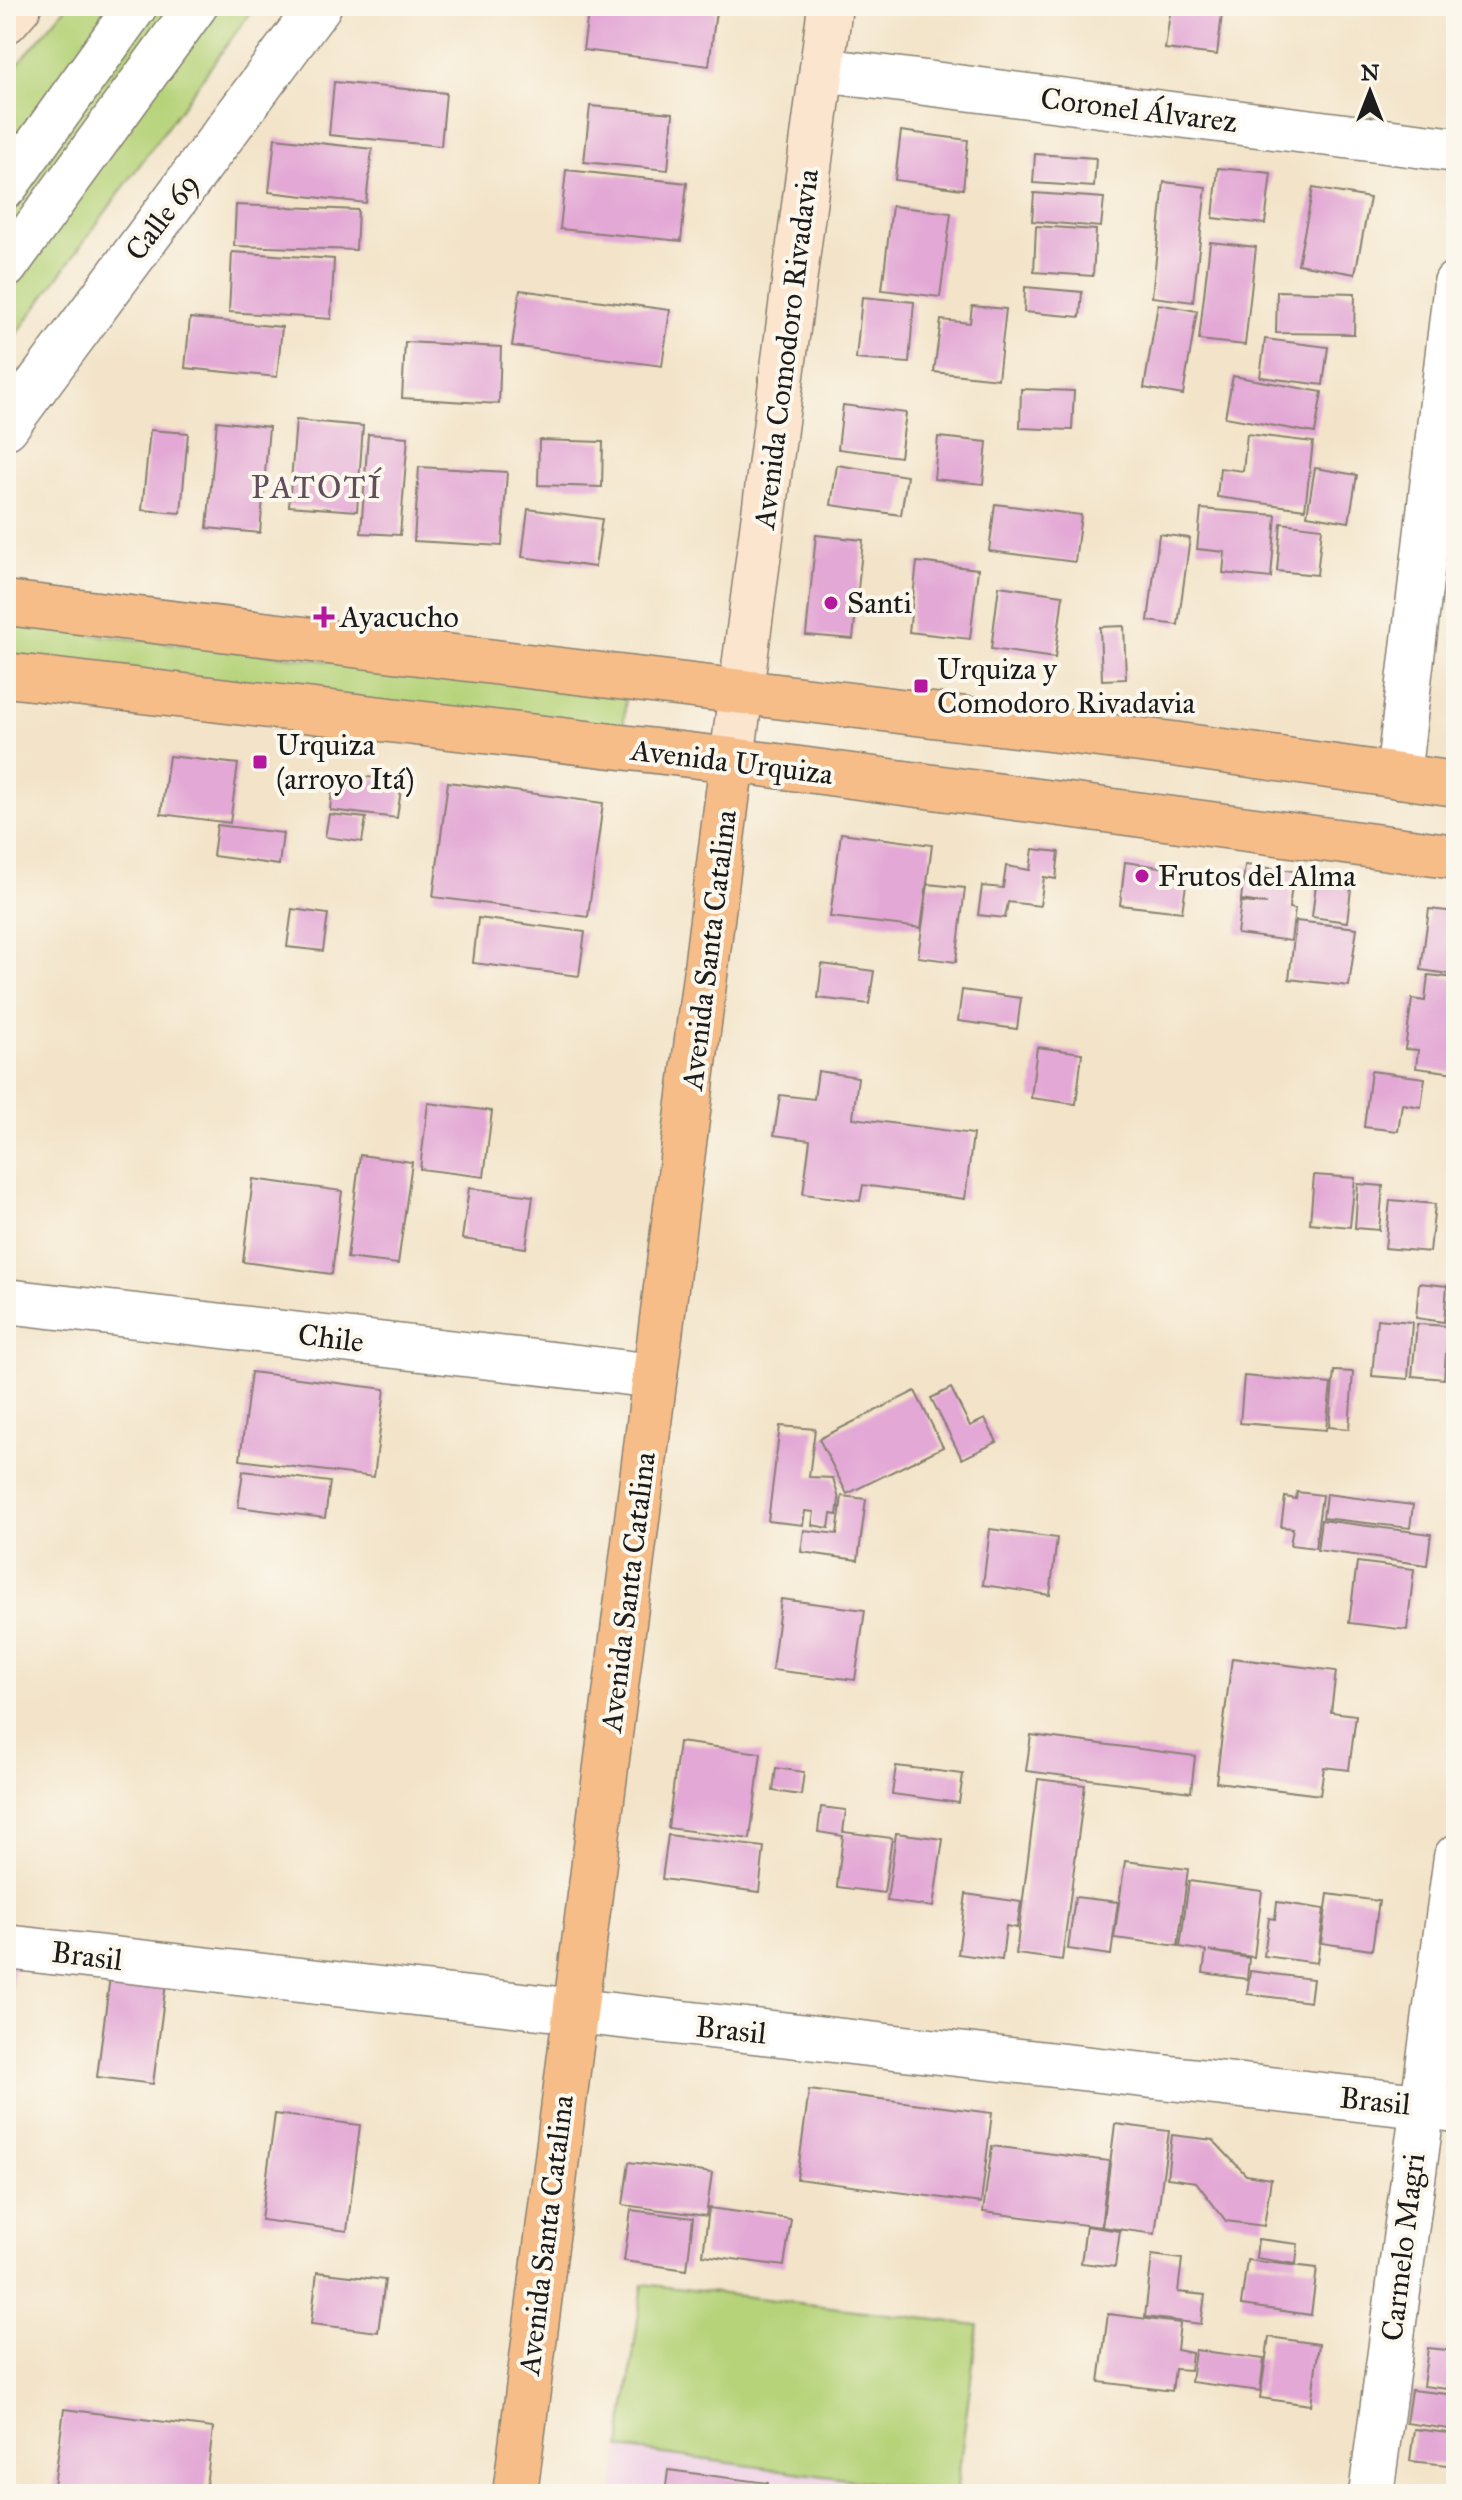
<svg xmlns="http://www.w3.org/2000/svg" width="1462" height="2500" viewBox="0 0 1462 2500" font-family="'IM FELL Great Primer',serif">
	<rect width="100%" height="100%" fill="#fbf7ec"/>
	<filter id="ink" filterUnits="userSpaceOnUse"><feTurbulence type="fractalNoise" baseFrequency=".0125" numOctaves="2"/><feDisplacementMap in="SourceGraphic" scale="16" xChannelSelector="R" yChannelSelector="G"/><feConvolveMatrix kernelMatrix="1 2 1 2 8 2 1 2 1" color-interpolation-filters="sRGB"/></filter>
	<filter id="wash" filterUnits="userSpaceOnUse"><feTurbulence type="fractalNoise" baseFrequency=".006" numOctaves="4" result="noise"/><feDisplacementMap in="SourceGraphic" scale="32" xChannelSelector="R" yChannelSelector="G"/><feGaussianBlur stdDeviation="1.8" result="paint"/><feColorMatrix in="noise" values="0 0 0 0 0 0 0 0 0 0 0 0 0 0 0 0 0 1.4 0 .05"/><feComposite in="paint" operator="in"/></filter>
	<g filter="url(#wash)">
		<rect width="100%" height="100%" fill="#f3e4c9"/>
		<!-- built -->
		<polygon fill="#efd0e6" points="619,2449 950,2494 613,2494"/>
		<!-- green -->
		<g fill="#b6d379" stroke="#69784a" stroke-width="2">
			<polygon points="67,6 255,6 6,349 6,78"/>
			<polygon points="6,625 626,694 623,734 6,661"/>
			<polygon points="643,2284 978,2325 956,2494 620,2448"/>
		</g>
		<g id="blocks">
			<!-- building -->
			<g fill="#e3a8d5">
				<polygon points="589,6 676,6 716,11 709,66 583,50"/>
				<polygon points="921,6 953,6 952,13"/>
				<polygon points="1171,6 1223,6 1217,55 1165,49"/>
				<polygon points="334,82 446,93 441,146 329,135"/>
				<polygon points="590,106 673,113 668,170 584,162"/>
				<polygon points="901,131 968,140 963,189 895,180"/>
				<polygon points="275,138 372,149 366,203 269,192"/>
				<polygon points="1035,154 1096,158 1094,187 1033,183"/>
				<polygon points="1218,168 1271,173 1265,224 1213,218"/>
				<polygon points="566,170 687,183 681,241 560,229"/>
				<polygon points="1164,182 1206,187 1193,302 1152,297"/>
				<polygon points="1313,188 1370,198 1355,274 1298,264"/>
				<polygon points="1034,193 1104,198 1101,227 1032,221"/>
				<polygon points="236,205 358,210 356,250 234,246"/>
				<polygon points="892,206 951,213 940,297 882,290"/>
				<polygon points="1036,226 1096,230 1093,276 1034,272"/>
				<polygon points="1210,242 1256,247 1245,345 1199,340"/>
				<polygon points="232,252 334,259 331,319 229,312"/>
				<polygon points="1025,287 1082,292 1080,317 1024,312"/>
				<polygon points="520,290 670,310 662,366 512,346"/>
				<polygon points="1277,291 1355,293 1354,334 1276,333"/>
				<polygon points="862,297 914,302 909,363 856,359"/>
				<polygon points="1158,304 1197,311 1183,395 1144,388"/>
				<polygon points="972,306 1006,309 998,379 934,372 941,320 970,323"/>
				<polygon points="190,318 282,327 277,377 185,368"/>
				<polygon points="1265,339 1328,347 1323,385 1260,377"/>
				<polygon points="405,342 501,347 499,404 402,398"/>
				<polygon points="1233,376 1322,392 1315,433 1225,417"/>
				<polygon points="1021,389 1074,391 1072,430 1020,428"/>
				<polygon points="843,405 906,413 900,457 838,449"/>
				<polygon points="296,420 363,426 357,511 289,506"/>
				<polygon points="217,421 269,427 260,533 207,528"/>
				<polygon points="150,430 188,433 181,513 142,510"/>
				<polygon points="368,434 408,437 400,535 361,533"/>
				<polygon points="1247,434 1313,442 1305,509 1217,497 1220,468 1243,471"/>
				<polygon points="938,437 987,442 983,484 934,479"/>
				<polygon points="539,440 603,442 602,487 538,485"/>
				<polygon points="837,465 907,476 901,515 831,505"/>
				<polygon points="419,467 507,472 502,546 414,541"/>
				<polygon points="1315,468 1357,475 1349,522 1307,515"/>
				<polygon points="995,504 1081,515 1075,562 989,551"/>
				<polygon points="528,509 602,519 595,567 522,557"/>
				<polygon points="1201,509 1276,515 1271,578 1223,573 1225,552 1197,549"/>
				<polygon points="1281,523 1322,528 1317,575 1277,571"/>
				<polygon points="1159,534 1190,538 1178,625 1148,621"/>
				<polygon points="816,535 863,540 853,639 806,635"/>
				<polygon points="917,562 978,569 970,639 909,632"/>
				<polygon points="999,586 1063,595 1055,658 991,649"/>
				<polygon points="1124,626 1126,679 1102,680 1100,627"/>
				<polygon points="169,756 238,764 230,823 161,814"/>
				<polygon points="334,772 402,782 397,818 330,810"/>
				<polygon points="448,782 603,803 588,917 433,897"/>
				<polygon points="329,814 366,818 362,842 325,837"/>
				<polygon points="217,825 283,833 279,865 213,856"/>
				<polygon points="841,833 932,845 921,928 830,917"/>
				<polygon points="1033,849 1059,852 1056,879 1044,877 1040,906 1008,902 1005,918 978,915 982,886 1003,888 1006,866 1030,870"/>
				<polygon points="1125,862 1188,871 1182,912 1120,905"/>
				<polygon points="1245,865 1294,871 1289,908 1295,909 1291,941 1237,934 1241,902 1267,904 1241,900"/>
				<polygon points="928,884 965,888 956,962 918,957"/>
				<polygon points="1316,884 1351,889 1347,922 1312,917"/>
				<polygon points="292,909 328,914 323,951 287,947"/>
				<polygon points="1429,909 1456,912 1456,975 1421,970"/>
				<polygon points="478,918 585,932 579,976 473,963"/>
				<polygon points="1296,921 1357,928 1349,986 1289,979"/>
				<polygon points="822,964 874,971 869,1004 818,998"/>
				<polygon points="1428,975 1456,978 1456,1073 1416,1068 1418,1050 1405,1049 1412,999 1425,1001"/>
				<polygon points="962,990 1021,998 1017,1029 958,1021"/>
				<polygon points="1037,1047 1082,1053 1076,1104 1031,1098"/>
				<polygon points="818,1071 858,1077 853,1118 973,1134 965,1199 863,1185 860,1201 803,1194 810,1140 774,1135 780,1095 814,1099"/>
				<polygon points="1371,1071 1425,1078 1421,1107 1402,1104 1398,1131 1364,1127"/>
				<polygon points="428,1103 492,1111 484,1177 420,1169"/>
				<polygon points="360,1155 412,1162 398,1264 347,1258"/>
				<polygon points="1314,1175 1355,1178 1350,1227 1310,1223"/>
				<polygon points="253,1179 342,1191 332,1274 243,1262"/>
				<polygon points="1358,1184 1383,1186 1379,1230 1355,1228"/>
				<polygon points="469,1188 533,1196 526,1248 462,1239"/>
				<polygon points="1390,1200 1435,1204 1430,1252 1385,1248"/>
				<polygon points="1419,1283 1447,1286 1444,1322 1416,1318"/>
				<polygon points="1377,1319 1412,1322 1408,1379 1372,1376"/>
				<polygon points="1417,1324 1448,1326 1444,1379 1412,1376"/>
				<polygon points="1334,1371 1353,1372 1349,1429 1329,1427"/>
				<polygon points="251,1372 385,1389 374,1477 240,1460"/>
				<polygon points="1244,1376 1331,1384 1326,1430 1240,1423"/>
				<polygon points="951,1388 970,1426 985,1419 997,1442 962,1459 931,1398"/>
				<polygon points="915,1391 943,1447 847,1494 819,1439"/>
				<polygon points="780,1426 815,1429 809,1477 833,1478 839,1499 837,1515 831,1514 829,1528 812,1525 814,1512 805,1511 803,1525 768,1521"/>
				<polygon points="243,1471 330,1482 325,1518 238,1507"/>
				<polygon points="1297,1492 1322,1495 1315,1548 1290,1545 1293,1528 1281,1527 1285,1497 1296,1499"/>
				<polygon points="1326,1494 1413,1505 1410,1528 1323,1518"/>
				<polygon points="842,1496 866,1499 858,1560 801,1552 804,1530 837,1534"/>
				<polygon points="1321,1520 1431,1534 1427,1565 1317,1550"/>
				<polygon points="990,1529 1057,1538 1050,1595 983,1585"/>
				<polygon points="1357,1562 1414,1569 1407,1630 1349,1623"/>
				<polygon points="781,1599 865,1610 855,1680 772,1670"/>
				<polygon points="1232,1658 1336,1671 1331,1712 1356,1715 1349,1770 1324,1767 1320,1795 1216,1782"/>
				<polygon points="1031,1735 1195,1756 1191,1792 1026,1771"/>
				<polygon points="679,1742 761,1753 750,1839 668,1828"/>
				<polygon points="896,1766 963,1774 959,1803 892,1794"/>
				<polygon points="776,1768 804,1772 801,1795 773,1791"/>
				<polygon points="1038,1779 1085,1785 1062,1960 1016,1954"/>
				<polygon points="821,1807 846,1810 843,1832 892,1838 884,1893 837,1887 843,1836 818,1832"/>
				<polygon points="896,1833 943,1839 933,1907 887,1901"/>
				<polygon points="668,1835 764,1847 759,1892 662,1879"/>
				<polygon points="1125,1861 1188,1869 1178,1946 1114,1938"/>
				<polygon points="1189,1881 1262,1891 1254,1957 1209,1951 1249,1958 1247,1979 1203,1973 1206,1951 1180,1947"/>
				<polygon points="966,1894 1021,1902 1017,1928 1006,1926 1002,1960 958,1954"/>
				<polygon points="1328,1894 1379,1901 1372,1950 1321,1943"/>
				<polygon points="1075,1897 1118,1902 1111,1955 1068,1949"/>
				<polygon points="1277,1902 1324,1909 1317,1963 1264,1956 1269,1918 1275,1919"/>
				<polygon points="6,1964 14,1965 8,2017 6,2017"/>
				<polygon points="1250,1971 1313,1979 1310,2002 1247,1994"/>
				<polygon points="110,1976 166,1983 153,2084 97,2077"/>
				<polygon points="809,2090 992,2113 981,2203 797,2179"/>
				<polygon points="275,2114 360,2125 347,2231 261,2220"/>
				<polygon points="1115,2124 1169,2131 1155,2234 1102,2227"/>
				<polygon points="1172,2135 1213,2140 1246,2175 1271,2179 1264,2226 1226,2221 1196,2182 1167,2178"/>
				<polygon points="992,2146 1109,2161 1101,2227 983,2212"/>
				<polygon points="629,2162 712,2173 706,2216 623,2205"/>
				<polygon points="709,2208 791,2219 784,2266 703,2255"/>
				<polygon points="631,2210 693,2218 687,2270 624,2261"/>
				<polygon points="1086,2226 1120,2231 1115,2267 1081,2263"/>
				<polygon points="1258,2239 1298,2244 1296,2264 1256,2258"/>
				<polygon points="1152,2255 1182,2259 1178,2292 1205,2295 1201,2324 1145,2317"/>
				<polygon points="1247,2260 1317,2268 1311,2315 1241,2305"/>
				<polygon points="317,2272 385,2280 378,2332 311,2324"/>
				<polygon points="1108,2314 1180,2323 1177,2350 1192,2353 1190,2370 1175,2369 1172,2391 1099,2382"/>
				<polygon points="1269,2337 1319,2344 1311,2405 1260,2398"/>
				<polygon points="1428,2348 1456,2351 1456,2390 1423,2386"/>
				<polygon points="1195,2350 1264,2359 1260,2391 1191,2382"/>
				<polygon points="1411,2390 1456,2395 1456,2430 1406,2423"/>
				<polygon points="64,2409 213,2428 205,2494 53,2494"/>
				<polygon points="1414,2429 1456,2434 1456,2466 1410,2461"/>
				<polygon points="668,2470 768,2483 767,2494 665,2494"/>
			</g>
		</g>
	</g>
	<g filter="url(#ink)">
		<use href="#blocks" fill-opacity="0" stroke="#888072" stroke-width="2"/>
		<g fill="none" stroke-linecap="round" stroke-linejoin="round">
			<defs>
				<g id="pedestrian">
					<polyline points="6,187 136,6"/>
					<polyline points="6,267 196,6"/>
				</g>
				<g id="minor">
					<polyline points="822,70 1456,150"/>
					<polyline points="6,427 319,6"/>
					<polyline points="1398,776 1456,283"/>
					<polyline points="6,1301 655,1376"/>
					<polyline points="6,1947 1456,2110"/>
					<polyline points="1371,2494 1456,1857"/>
				</g>
				<g id="secondary">
					<polyline points="6,21 19,6"/>
					<polyline points="732,760 830,6"/>
				</g>
				<g id="primary">
					<polyline points="6,603 1173,744 1456,784"/>
					<polyline points="6,675 732,760 1456,857"/>
					<polyline points="515,2494 732,760"/>
				</g>
			</defs>
			<!-- pedestrian casing -->
			<use href="#pedestrian" stroke="#888072" stroke-width="45"/>
			<!-- minor casing -->
			<use href="#minor" stroke="#888072" stroke-width="47"/>
			<!-- secondary casing -->
			<use href="#secondary" stroke="#888072" stroke-width="47"/>
			<!-- primary casing -->
			<use href="#primary" stroke="#888072" stroke-width="47"/>
			<!-- pedestrian -->
			<use href="#pedestrian" stroke="#fff" stroke-width="42"/>
			<!-- minor -->
			<use href="#minor" stroke="#fff" stroke-width="44"/>
			<!-- secondary -->
			<use href="#secondary" stroke="#fce5cf" stroke-width="44"/>
			<!-- primary -->
			<use href="#primary" stroke="#f7bd88" stroke-width="44"/>
		</g>
	</g>
	<!-- markers -->
	<g fill="#b5179e" stroke="#fbf7ec" stroke-width="3">
		<circle cx="831" cy="603" r="8"/>
		<path d="M320 605h8v8h8v8h-8v8h-8v-8h-8v-8h8z"/>
		<rect x="913" y="678" width="16" height="16" rx="4"/>
		<rect x="252" y="754" width="16" height="16" rx="4"/>
		<circle cx="1142" cy="876" r="8"/>
	</g>
	<g text-anchor="middle" stroke-width="8" stroke-linejoin="round" paint-order="stroke">
		<!-- street labels -->
		<g font-size="30" fill="#1c1c1c" stroke="#fbf7ec">
			<text transform="translate(1139 110) rotate(7)" y="10">Coronel Álvarez</text>
			<text transform="translate(162 217) rotate(-53)" y="10">Calle 69</text>
			<text transform="translate(786 349) rotate(-83)" y="10">Avenida Comodoro Rivadavia</text>
			<text transform="translate(732 762) rotate(7)" y="10">Avenida Urquiza</text>
			<text transform="translate(709 950) rotate(-83)" y="10">Avenida Santa Catalina</text>
			<text transform="translate(331 1338) rotate(7)" y="10">Chile</text>
			<text transform="translate(628 1592) rotate(-83)" y="10">Avenida Santa Catalina</text>
			<text transform="translate(87 1956) rotate(7)" y="10">Brasil</text>
			<text transform="translate(731 2030) rotate(6)" y="10">Brasil</text>
			<text transform="translate(1375 2101) rotate(6)" y="10">Brasil</text>
			<text transform="translate(546 2235) rotate(-83)" y="10">Avenida Santa Catalina</text>
			<text transform="translate(1403 2247) rotate(-83)" y="10">Carmelo Magri</text>
		</g>
		<!-- poi labels -->
		<g font-size="30" fill="#1c1c1c" stroke="#fbf7ec" text-anchor="start">
			<text x="847" y="613">Santi</text>
			<text x="340" y="627">Ayacucho</text>
			<text x="937" y="679">Urquiza y<tspan x="937" dy="34">Comodoro Rivadavia</tspan></text>
			<text x="276" y="755">Urquiza<tspan x="276" dy="34">(arroyo Itá)</tspan></text>
			<text x="1158" y="886">Frutos del Alma</text>
		</g>
		<!-- neighbourhood labels -->
		<g font-size="32" letter-spacing="2" fill="#624d5d" stroke="#fbf7ec">
			<text x="317" y="498">PATOTÍ</text>
		</g>
	</g>
	<!-- margin -->
	<rect width="1462" height="2500" fill="none" stroke="#fbf7ec" stroke-width="32"/>
	<!-- north arrow -->
	<g transform="translate(1370 92)" stroke="#fbf7ec" stroke-width="6" paint-order="stroke">
	<path d="M0-6L14 30L0 20L-14 30Z" fill="#1c1c1c"/>
	<text y="-12" font-size="22" font-weight="bold" text-anchor="middle" fill="#1c1c1c">N</text>
	</g>
</svg>
